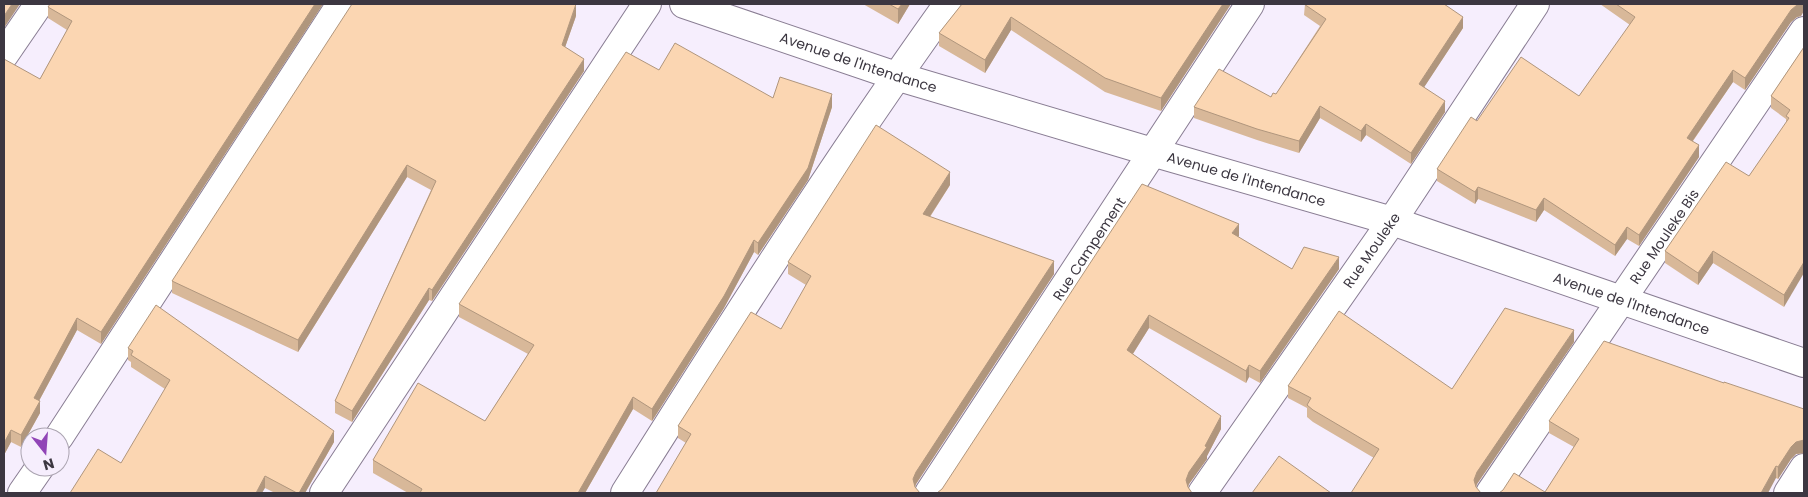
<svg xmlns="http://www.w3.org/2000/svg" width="1808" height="497" viewBox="0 0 1808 497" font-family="Poppins,sans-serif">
<rect width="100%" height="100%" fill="#f6eefd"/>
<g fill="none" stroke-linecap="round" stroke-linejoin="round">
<defs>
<g id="street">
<path d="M 4,55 L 39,4"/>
<path d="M 59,437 L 341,4"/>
<path d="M 22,493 L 40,467"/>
<path d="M 324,493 L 647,4"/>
<path d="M 625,493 C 729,328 834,163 948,4"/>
<path id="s1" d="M 929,493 L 1250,4"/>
<path id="s2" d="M 1202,493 L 1392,221 L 1535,4"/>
<path id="s3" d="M 1490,493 L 1804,31"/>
<path d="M 1788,493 L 1804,468"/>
</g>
<g id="secondary">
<path id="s4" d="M 684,4 L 896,76 L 1152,152 L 1392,221 L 1804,363"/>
</g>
</defs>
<!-- street casing -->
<use href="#street" stroke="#897d93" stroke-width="30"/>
<!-- secondary casing -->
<use href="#secondary" stroke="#897d93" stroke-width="30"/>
<!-- street -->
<use href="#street" stroke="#fff" stroke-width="28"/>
<!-- secondary -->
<use href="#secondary" stroke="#fff" stroke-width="28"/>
</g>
<!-- wall -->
<g fill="#d8b899">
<path d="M 50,4 L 323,4 L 101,344 L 77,330 L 39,401 L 40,413 L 21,447 L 11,442 L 4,455 L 40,79 L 67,30 L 48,18 L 48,7 Z"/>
<path d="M 863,4 L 910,4 L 898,24 Z"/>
<path d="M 962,4 L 1231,4 L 1161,111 L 1105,92 L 1011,30 L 985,73 L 939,46 L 939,33 Z"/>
<path d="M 1305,4 L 1446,5 L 1463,28 L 1424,87 L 1445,112 L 1411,164 L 1366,135 L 1361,142 L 1320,118 L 1299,153 L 1257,140 L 1194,118 L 1194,107 L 1271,97 L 1276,94 L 1320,26 L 1304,15 Z"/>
<path d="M 1600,4 L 1804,4 L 1801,16 L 1797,17 L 1791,22 L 1745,90 L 1733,82 L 1693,141 L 1699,157 L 1639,246 L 1627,239 L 1615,256 L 1544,210 L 1536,222 L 1478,199 L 1475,204 L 1437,181 L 1437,169 L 1477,121 L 1579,96 L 1630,25 Z"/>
<path d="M 576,16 L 565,47 L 584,71 L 432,301 L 429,300 L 352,422 L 335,413 L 335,401 L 431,190 L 407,177 L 298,352 L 172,293 L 172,281 Z"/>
<path d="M 1804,47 L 1784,307 L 1713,263 L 1698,285 L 1665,263 L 1665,251 L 1749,176 L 1786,123 L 1786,119 L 1771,108 L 1771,96 Z"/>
<path d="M 659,70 L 773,98 L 832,107 L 808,180 L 758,255 L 754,252 L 724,308 L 652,421 L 633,409 L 585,493 L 408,493 L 373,473 L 373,460 L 485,421 L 528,354 L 459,317 L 459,304 Z"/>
<path d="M 950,185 L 930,217 L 1054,274 L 916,484 L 915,487 L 686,443 L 678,438 L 678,426 L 781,329 L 806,285 L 788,274 L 788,262 Z"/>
<path d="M 1239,236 L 1238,237 L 1292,269 L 1339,269 L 1260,383 L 1249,377 L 1246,383 L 1149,328 L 1133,354 L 1221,429 L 1207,456 L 1207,459 L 1189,484 L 1188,487 L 937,493 Z"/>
<path d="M 1574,342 L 1477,484 L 1476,488 L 1374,458 L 1313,422 L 1307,417 L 1307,408 L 1288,398 L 1288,386 L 1452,389 Z"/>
<path d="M 128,348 L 334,442 L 305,493 L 275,493 L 265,488 L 165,389 L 131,367 L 131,362 L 128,360 Z"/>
<path d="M 1549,421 L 1804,453 L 1796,454 L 1791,459 L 1778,479 L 1776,478 L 1545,492 L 1574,447 L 1549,433 Z"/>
</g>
<!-- shaded-wall -->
<g fill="#b0967d">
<path d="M 12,4 L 20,4 L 4,28 L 4,16 Z"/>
<path d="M 315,4 L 323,4 L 101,344 L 101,332 Z"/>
<path d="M 576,4 L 576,16 L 562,56 L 562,45 Z"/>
<path d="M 902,4 L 910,4 L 898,24 L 898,9 Z"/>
<path d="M 1223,4 L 1231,4 L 1161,111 L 1161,98 Z"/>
<path d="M 1802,4 L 1804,4 L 1804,11 L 1801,16 L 1797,17 L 1791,22 L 1745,90 L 1745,78 L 1791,10 L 1797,5 Z"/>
<path d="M 1011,17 L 1011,30 L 985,73 L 985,60 Z"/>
<path d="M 1463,17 L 1463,28 L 1419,95 L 1419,84 Z"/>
<path d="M 584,59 L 584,71 L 432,301 L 432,290 Z"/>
<path d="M 1733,70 L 1733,82 L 1687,149 L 1687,138 Z"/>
<path d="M 832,94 L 832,107 L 808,180 L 758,255 L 758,243 Z"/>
<path d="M 1445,101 L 1445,112 L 1411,164 L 1411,153 Z"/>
<path d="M 1320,106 L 1320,118 L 1299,153 L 1299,141 Z"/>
<path d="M 1366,124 L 1366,135 L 1361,142 L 1361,131 Z"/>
<path d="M 1699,145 L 1699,157 L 1639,246 L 1639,235 Z"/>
<path d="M 407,165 L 407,177 L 298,352 L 298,340 Z"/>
<path d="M 950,172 L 950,185 L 923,227 L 923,214 Z"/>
<path d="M 1478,187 L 1478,199 L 1475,204 L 1475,192 Z"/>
<path d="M 1544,198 L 1544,210 L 1536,222 L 1536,210 Z"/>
<path d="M 1239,224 L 1239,236 L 1232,246 L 1232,233 Z"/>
<path d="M 1627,227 L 1627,239 L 1615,256 L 1615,245 Z"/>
<path d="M 754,240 L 754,252 L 724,308 L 652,421 L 652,409 Z"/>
<path d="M 1713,251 L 1713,263 L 1698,285 L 1698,273 Z"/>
<path d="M 1339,257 L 1339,269 L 1260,383 L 1260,371 Z"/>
<path d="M 1054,261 L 1054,274 L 916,484 L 913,492 L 913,479 L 916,472 Z"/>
<path d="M 1804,262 L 1804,273 L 1784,307 L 1784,295 Z"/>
<path d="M 429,288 L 429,300 L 352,422 L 352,411 Z"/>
<path d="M 1149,315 L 1149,328 L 1127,363 L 1127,350 Z"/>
<path d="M 77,318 L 77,330 L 34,410 L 34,398 Z"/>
<path d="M 1574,330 L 1574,342 L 1477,484 L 1474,492 L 1474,480 L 1477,472 Z"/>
<path d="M 1249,365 L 1249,377 L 1246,383 L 1246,371 Z"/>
<path d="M 633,397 L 633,409 L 585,493 L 578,493 Z"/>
<path d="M 40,401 L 40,413 L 21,447 L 21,435 Z"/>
<path d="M 1221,416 L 1221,429 L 1207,456 L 1207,459 L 1189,484 L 1186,492 L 1186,480 L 1189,472 L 1205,446 Z"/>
<path d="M 11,430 L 11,442 L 4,455 L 4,443 Z"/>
<path d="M 334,431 L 334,442 L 305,493 L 299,493 Z"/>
<path d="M 1804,439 L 1804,453 L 1796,454 L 1791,459 L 1778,479 L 1778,467 L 1791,447 L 1796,442 Z"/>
<path d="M 1776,466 L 1776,478 L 1768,493 L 1761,493 Z"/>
<path d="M 265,476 L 265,488 L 262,493 L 256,493 Z"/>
</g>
<!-- building -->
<g fill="#fbd6b2" stroke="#b0967d">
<path d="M 4,4 L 12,4 L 4,16 Z"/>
<path d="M 50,4 L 315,4 L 101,332 L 77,318 L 34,398 L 40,401 L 21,435 L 11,430 L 4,443 L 4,59 L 40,79 L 72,21 L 48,7 Z"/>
<path d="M 352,4 L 576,4 L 562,45 L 584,59 L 432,290 L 429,288 L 352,411 L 335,401 L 436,181 L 407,165 L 298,340 L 172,281 Z"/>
<path d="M 889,4 L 902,4 L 898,9 Z"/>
<path d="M 962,4 L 1223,4 L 1161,98 L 1105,78 L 1011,17 L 985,60 L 939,33 Z"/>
<path d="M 1304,4 L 1444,4 L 1463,17 L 1419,84 L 1445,101 L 1411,153 L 1366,124 L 1361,131 L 1320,106 L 1299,141 L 1257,129 L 1194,107 L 1219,69 L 1271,97 L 1273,93 L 1276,94 L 1326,19 Z"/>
<path d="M 1616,4 L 1802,4 L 1797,5 L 1791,10 L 1745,78 L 1733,70 L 1687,138 L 1699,145 L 1639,235 L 1627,227 L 1615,245 L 1544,198 L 1536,210 L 1478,187 L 1475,192 L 1437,169 L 1471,117 L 1477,121 L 1521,57 L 1579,96 L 1635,17 Z"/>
<path d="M 675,43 L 773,98 L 780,77 L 832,94 L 808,168 L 758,243 L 754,240 L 724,296 L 652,409 L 633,397 L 578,493 L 420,493 L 422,489 L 373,460 L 418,383 L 485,421 L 534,345 L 459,304 L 626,52 L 659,70 Z"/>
<path d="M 1804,47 L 1804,262 L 1784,295 L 1713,251 L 1698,273 L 1665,251 L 1726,162 L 1749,176 L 1789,118 L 1786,116 L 1790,110 L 1771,96 Z"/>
<path d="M 876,125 L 950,172 L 923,214 L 1054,261 L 916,472 L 913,479 L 915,487 L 920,493 L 656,493 L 691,434 L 678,426 L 751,312 L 781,329 L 811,276 L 788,262 Z"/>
<path d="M 1142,184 L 1239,224 L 1232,233 L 1292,269 L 1304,247 L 1339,257 L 1260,371 L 1249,365 L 1246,371 L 1149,315 L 1127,350 L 1221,416 L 1205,446 L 1207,447 L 1189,472 L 1186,480 L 1188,487 L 1192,493 L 937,493 L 942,489 Z"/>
<path d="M 156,305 L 334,431 L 299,493 L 297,493 L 265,476 L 256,493 L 70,493 L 98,449 L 121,463 L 170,380 L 131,355 L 133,351 L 128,348 Z"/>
<path d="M 1505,308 L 1574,330 L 1477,472 L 1474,480 L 1476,487 L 1481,493 L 1351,493 L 1379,449 L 1313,410 L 1307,405 L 1311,398 L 1288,386 L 1339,311 L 1452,389 Z"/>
<path d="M 1604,341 L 1724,383 L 1724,382 L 1804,409 L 1804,440 L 1796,442 L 1791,447 L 1778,467 L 1776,466 L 1761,493 L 1499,493 L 1503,490 L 1514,473 L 1545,492 L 1579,439 L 1549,421 Z"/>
<path d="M 1279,456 L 1331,493 L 1252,493 Z"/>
</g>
<g text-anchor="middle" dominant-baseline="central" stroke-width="4" stroke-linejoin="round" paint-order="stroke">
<!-- street labels -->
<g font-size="14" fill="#3c3741" stroke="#f6eefd">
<text stroke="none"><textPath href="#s4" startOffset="184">Avenue de l'Intendance</textPath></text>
<text stroke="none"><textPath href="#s4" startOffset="589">Avenue de l'Intendance</textPath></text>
<text stroke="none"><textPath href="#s3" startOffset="310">Rue Mouleke Bis</textPath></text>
<text stroke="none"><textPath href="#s1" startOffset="292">Rue Campement</textPath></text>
<text stroke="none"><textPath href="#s2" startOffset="296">Rue Mouleke</textPath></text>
<text stroke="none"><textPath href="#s4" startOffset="994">Avenue de l'Intendance</textPath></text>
</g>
</g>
<!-- border -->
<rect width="1808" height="497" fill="none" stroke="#3c3741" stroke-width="10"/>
<!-- north arrow -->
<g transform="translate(45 452) rotate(163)"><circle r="24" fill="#f6eefd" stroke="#aca5b2"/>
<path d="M0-4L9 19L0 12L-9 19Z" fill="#9145b7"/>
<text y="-8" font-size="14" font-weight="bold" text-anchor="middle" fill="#3c3741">N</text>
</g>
</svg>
